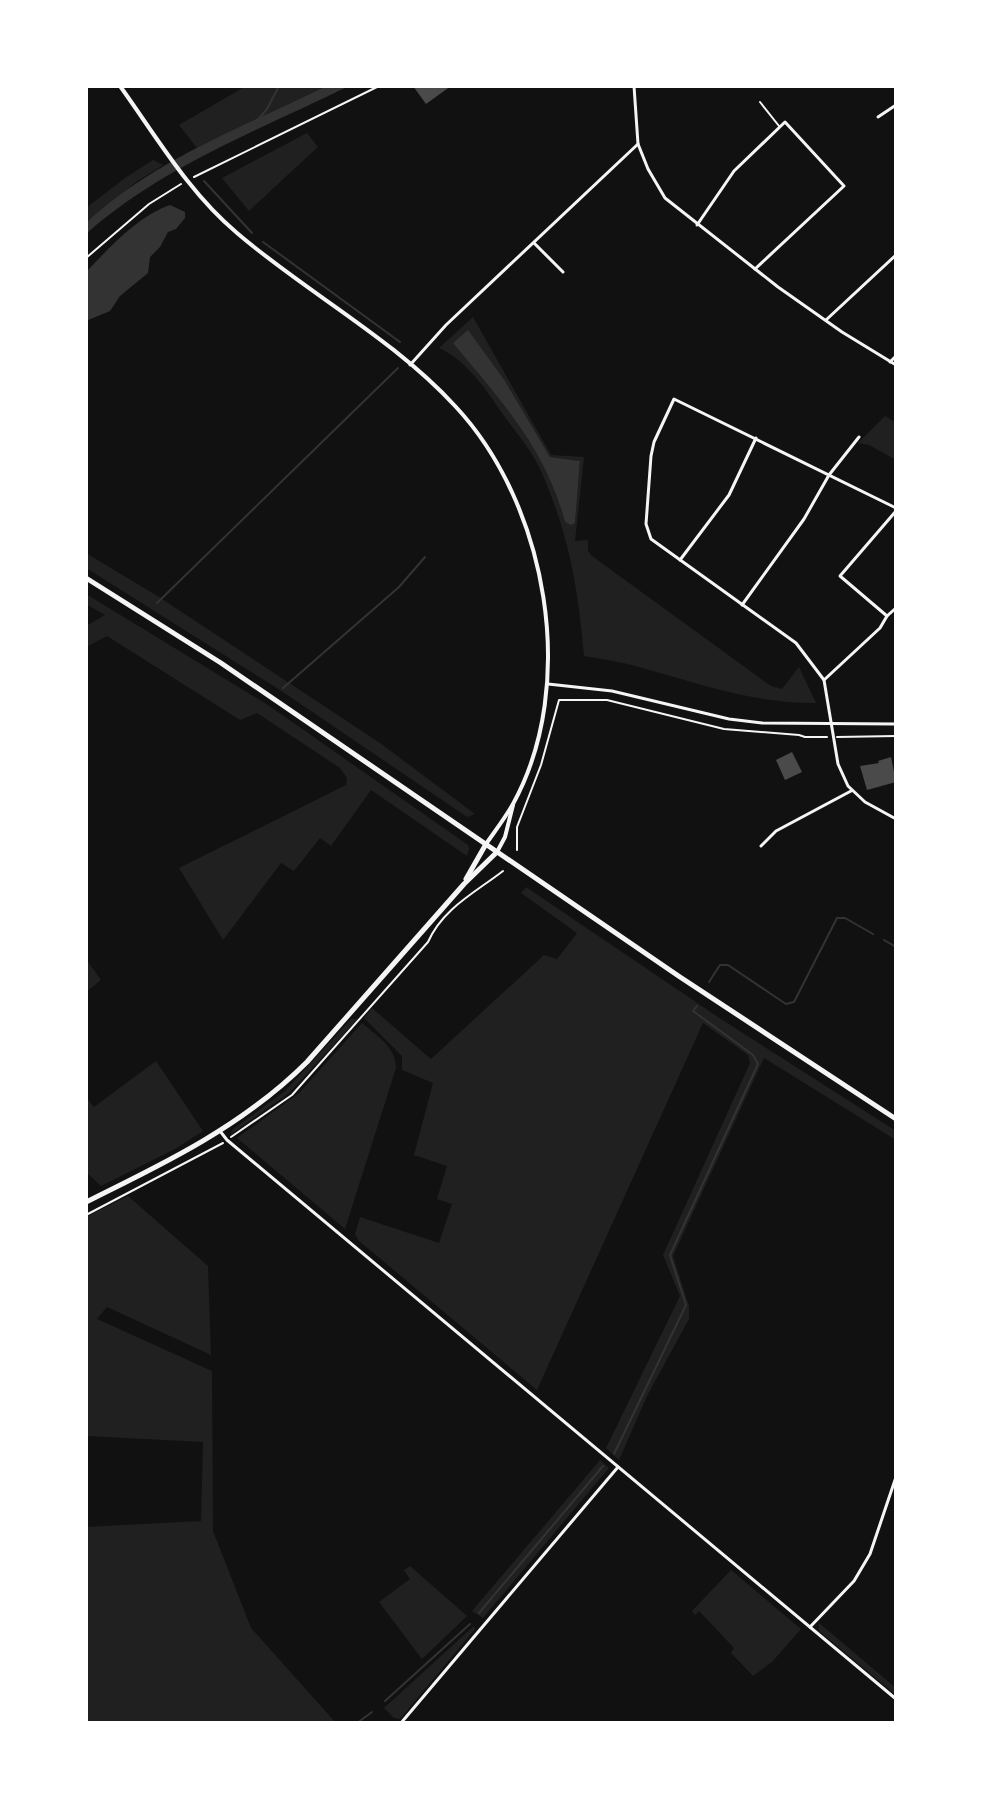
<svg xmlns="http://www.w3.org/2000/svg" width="982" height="1809" viewBox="0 0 982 1809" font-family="Roboto,sans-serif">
<rect width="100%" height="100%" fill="#111"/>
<!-- green -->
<g fill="#202020" fill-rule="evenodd">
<path d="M 246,86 L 318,86 L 320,89 L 197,148 L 179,125 Z"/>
<path d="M 307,133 L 318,147 L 249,211 L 222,178 Z"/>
<path d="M 153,160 L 163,165 L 136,182 L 86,223 L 86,208 L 125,178 Z"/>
<path d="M 473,317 L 551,455 L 584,457 L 575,541 L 588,540 L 588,551 L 592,556 L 771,686 L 782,689 L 799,667 L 816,703 C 750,703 701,684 639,667 C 621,662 602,659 584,656 C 578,587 569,535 541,471 C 531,449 513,429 499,409 C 485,387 464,359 439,348 ZM 477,372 L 505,381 L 550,457 L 580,461 L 575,523 L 565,522 C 549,464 517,416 477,372 Z"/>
<path d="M 885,416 L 896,423 L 896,460 L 869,445 L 858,443 Z"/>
<path d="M 86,553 L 159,597 L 380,743 L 475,814 L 467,817 L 280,690 L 86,568 Z"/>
<path d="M 86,594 L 268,705 L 468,845 L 469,849 L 467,856 L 371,790 L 331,846 L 320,838 L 294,871 L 281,863 L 223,940 L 179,868 L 346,785 L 347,778 L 340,768 L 257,713 L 240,720 L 107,636 L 86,647 L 86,626 L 105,615 L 86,604 Z"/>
<path d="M 526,887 L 721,1019 L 896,1131 L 896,1140 L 764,1058 L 673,1256 L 689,1306 L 689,1319 L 647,1396 L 619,1460 L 606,1448 L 680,1296 L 663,1255 L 750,1063 L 748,1055 L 703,1023 L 537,1390 L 358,1240 L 355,1234 L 360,1217 L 439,1243 L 452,1204 L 437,1199 L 447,1166 L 414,1155 L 433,1083 L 402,1070 L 402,1056 L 364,1018 L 372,1008 L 431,1059 L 544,955 L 557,959 L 577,933 L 521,893 Z"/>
<path d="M 86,959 L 101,980 L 86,992 Z"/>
<path d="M 351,1019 L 358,1019 L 289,1093 L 230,1135 L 232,1130 L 285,1091 Z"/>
<path d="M 362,1023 C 377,1036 396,1047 396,1068 L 345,1229 L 237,1138 L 299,1093 Z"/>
<path d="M 156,1061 L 203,1131 L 177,1148 L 101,1186 L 86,1172 L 86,1097 L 94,1107 Z"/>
<path d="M 128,1196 L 208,1266 L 211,1355 L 107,1307 L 97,1319 L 212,1371 L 213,1531 L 251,1628 L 336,1723 L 89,1723 L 86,1718 L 86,1527 L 201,1521 L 203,1442 L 86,1436 L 86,1217 Z"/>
<path d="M 600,1460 L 609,1468 L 483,1618 L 472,1611 Z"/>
<path d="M 410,1566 L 467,1616 L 422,1659 L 379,1602 L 410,1579 L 404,1570 Z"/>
<path d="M 731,1570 L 801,1629 L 772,1662 L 753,1676 L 731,1653 L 734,1648 L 699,1611 L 695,1615 L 692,1611 Z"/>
<path d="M 819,1623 L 896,1688 L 896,1695 L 819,1631 Z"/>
<path d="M 474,1626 L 475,1629 L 400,1719 L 394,1718 L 384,1708 Z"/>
</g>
<!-- water -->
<g fill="#333">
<path d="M 326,86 L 349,86 C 259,130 161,167 86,234 L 86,223 C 154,159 244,127 326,86 Z"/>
<path d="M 170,205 L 185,212 L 185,218 L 176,229 L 168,232 L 160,247 L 150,257 L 148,273 L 120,296 L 110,311 L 86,321 L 86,272 C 109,248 138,216 170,205 Z"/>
<path d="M 468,330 L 505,381 L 550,457 L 580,461 L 575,523 L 571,525 L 565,522 C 544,446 501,401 453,343 Z"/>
</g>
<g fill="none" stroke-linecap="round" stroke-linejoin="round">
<!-- stream -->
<g stroke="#333" stroke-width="2">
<path d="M 256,122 L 267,109 L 279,86"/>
<path d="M 204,181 L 252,233"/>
<path d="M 263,242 L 400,342"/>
<path d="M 157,603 L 398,368"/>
<path d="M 283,688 L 399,587 L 425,557"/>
<path d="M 884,940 L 896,947"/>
<path d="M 709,982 L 720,965 L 728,965 L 786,1004 L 794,1002 L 837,918 L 845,918 L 873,934"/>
<path d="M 614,1454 L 686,1305 L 670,1255 L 758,1064 L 753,1055 L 693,1011 L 697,1006"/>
<path d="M 479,1613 L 603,1466"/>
<path d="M 385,1701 L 470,1624"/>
<path d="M 357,1723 L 372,1712"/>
</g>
</g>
<!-- building -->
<g fill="#4a4a4a">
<path d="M 413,86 L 451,86 L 426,104 Z"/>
<path d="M 792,752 L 802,772 L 785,780 L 776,760 Z"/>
<path d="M 891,757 L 896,782 L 867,790 L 860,766 L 879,763 L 878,761 Z"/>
</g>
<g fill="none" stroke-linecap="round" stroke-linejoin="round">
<!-- path -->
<g stroke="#f5f5f5" stroke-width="2">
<path d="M 194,177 L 379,86"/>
<path d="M 86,258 L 149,204 L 181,184"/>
<path d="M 837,737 L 896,736"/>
<path d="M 517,850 L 517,827 L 541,765 L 559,700 L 607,700 L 724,729 L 799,735 L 805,737 L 827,737"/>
<path d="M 231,1137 L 292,1095 L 428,942 C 443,908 476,892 503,871"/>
<path d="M 86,1215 L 223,1143"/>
</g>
<!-- service -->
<path stroke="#f5f5f5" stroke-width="2" d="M 760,102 L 779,126"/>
<!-- minor -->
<g stroke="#f5f5f5" stroke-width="3">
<path d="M 634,86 L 638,144 L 648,169 L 665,198 L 778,287 L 842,332 L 896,365"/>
<path d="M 878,117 L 896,105"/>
<path d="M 697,225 L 734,171 L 785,122 L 844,186 L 755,269"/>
<path d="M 534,243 L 563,272"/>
<path d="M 826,320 L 896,255"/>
<path d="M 890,362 L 896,356"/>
<path d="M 410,365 L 446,325 L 638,144"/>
<path d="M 896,508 L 674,399 L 654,442 L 651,456 L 646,524 L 651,539 L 796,643 L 824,680 L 838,764 L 848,786 L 865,802 L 896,819"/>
<path d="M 680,560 L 729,495 L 756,438"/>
<path d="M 742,605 L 804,519 L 829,475 L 859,437"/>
<path d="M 887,616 L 840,576 L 896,511"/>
<path d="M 824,680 L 880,628 L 887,616 L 896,608"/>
<path d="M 548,684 L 612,691 L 729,719 L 762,723 L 896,724"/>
<path d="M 761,846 L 776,831 L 851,791"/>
<path d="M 220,1131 L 227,1140 L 896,1699"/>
<path d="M 810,1627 L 854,1581 L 870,1554 L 896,1477"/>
<path d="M 401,1723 L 618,1467"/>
</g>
<!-- tertiary -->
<g stroke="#f5f5f5" stroke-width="4">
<path d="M 120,86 C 156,136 189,193 237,233 C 307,293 393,338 456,407 C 547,505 579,684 513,804 C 505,818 495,831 486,844"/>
<path d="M 497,852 L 505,837 L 513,805"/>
</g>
<!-- secondary -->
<g stroke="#f5f5f5" stroke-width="5">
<path d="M 466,879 L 486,844"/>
<path d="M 86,1202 C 166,1163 244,1125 307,1062 L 464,884 L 497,852"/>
</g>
<!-- primary -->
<path stroke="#f5f5f5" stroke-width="5" d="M 86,578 L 221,663 L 680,977 L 896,1119"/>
</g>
<!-- border -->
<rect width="982" height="1809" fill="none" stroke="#ffffff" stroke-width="176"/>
</svg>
